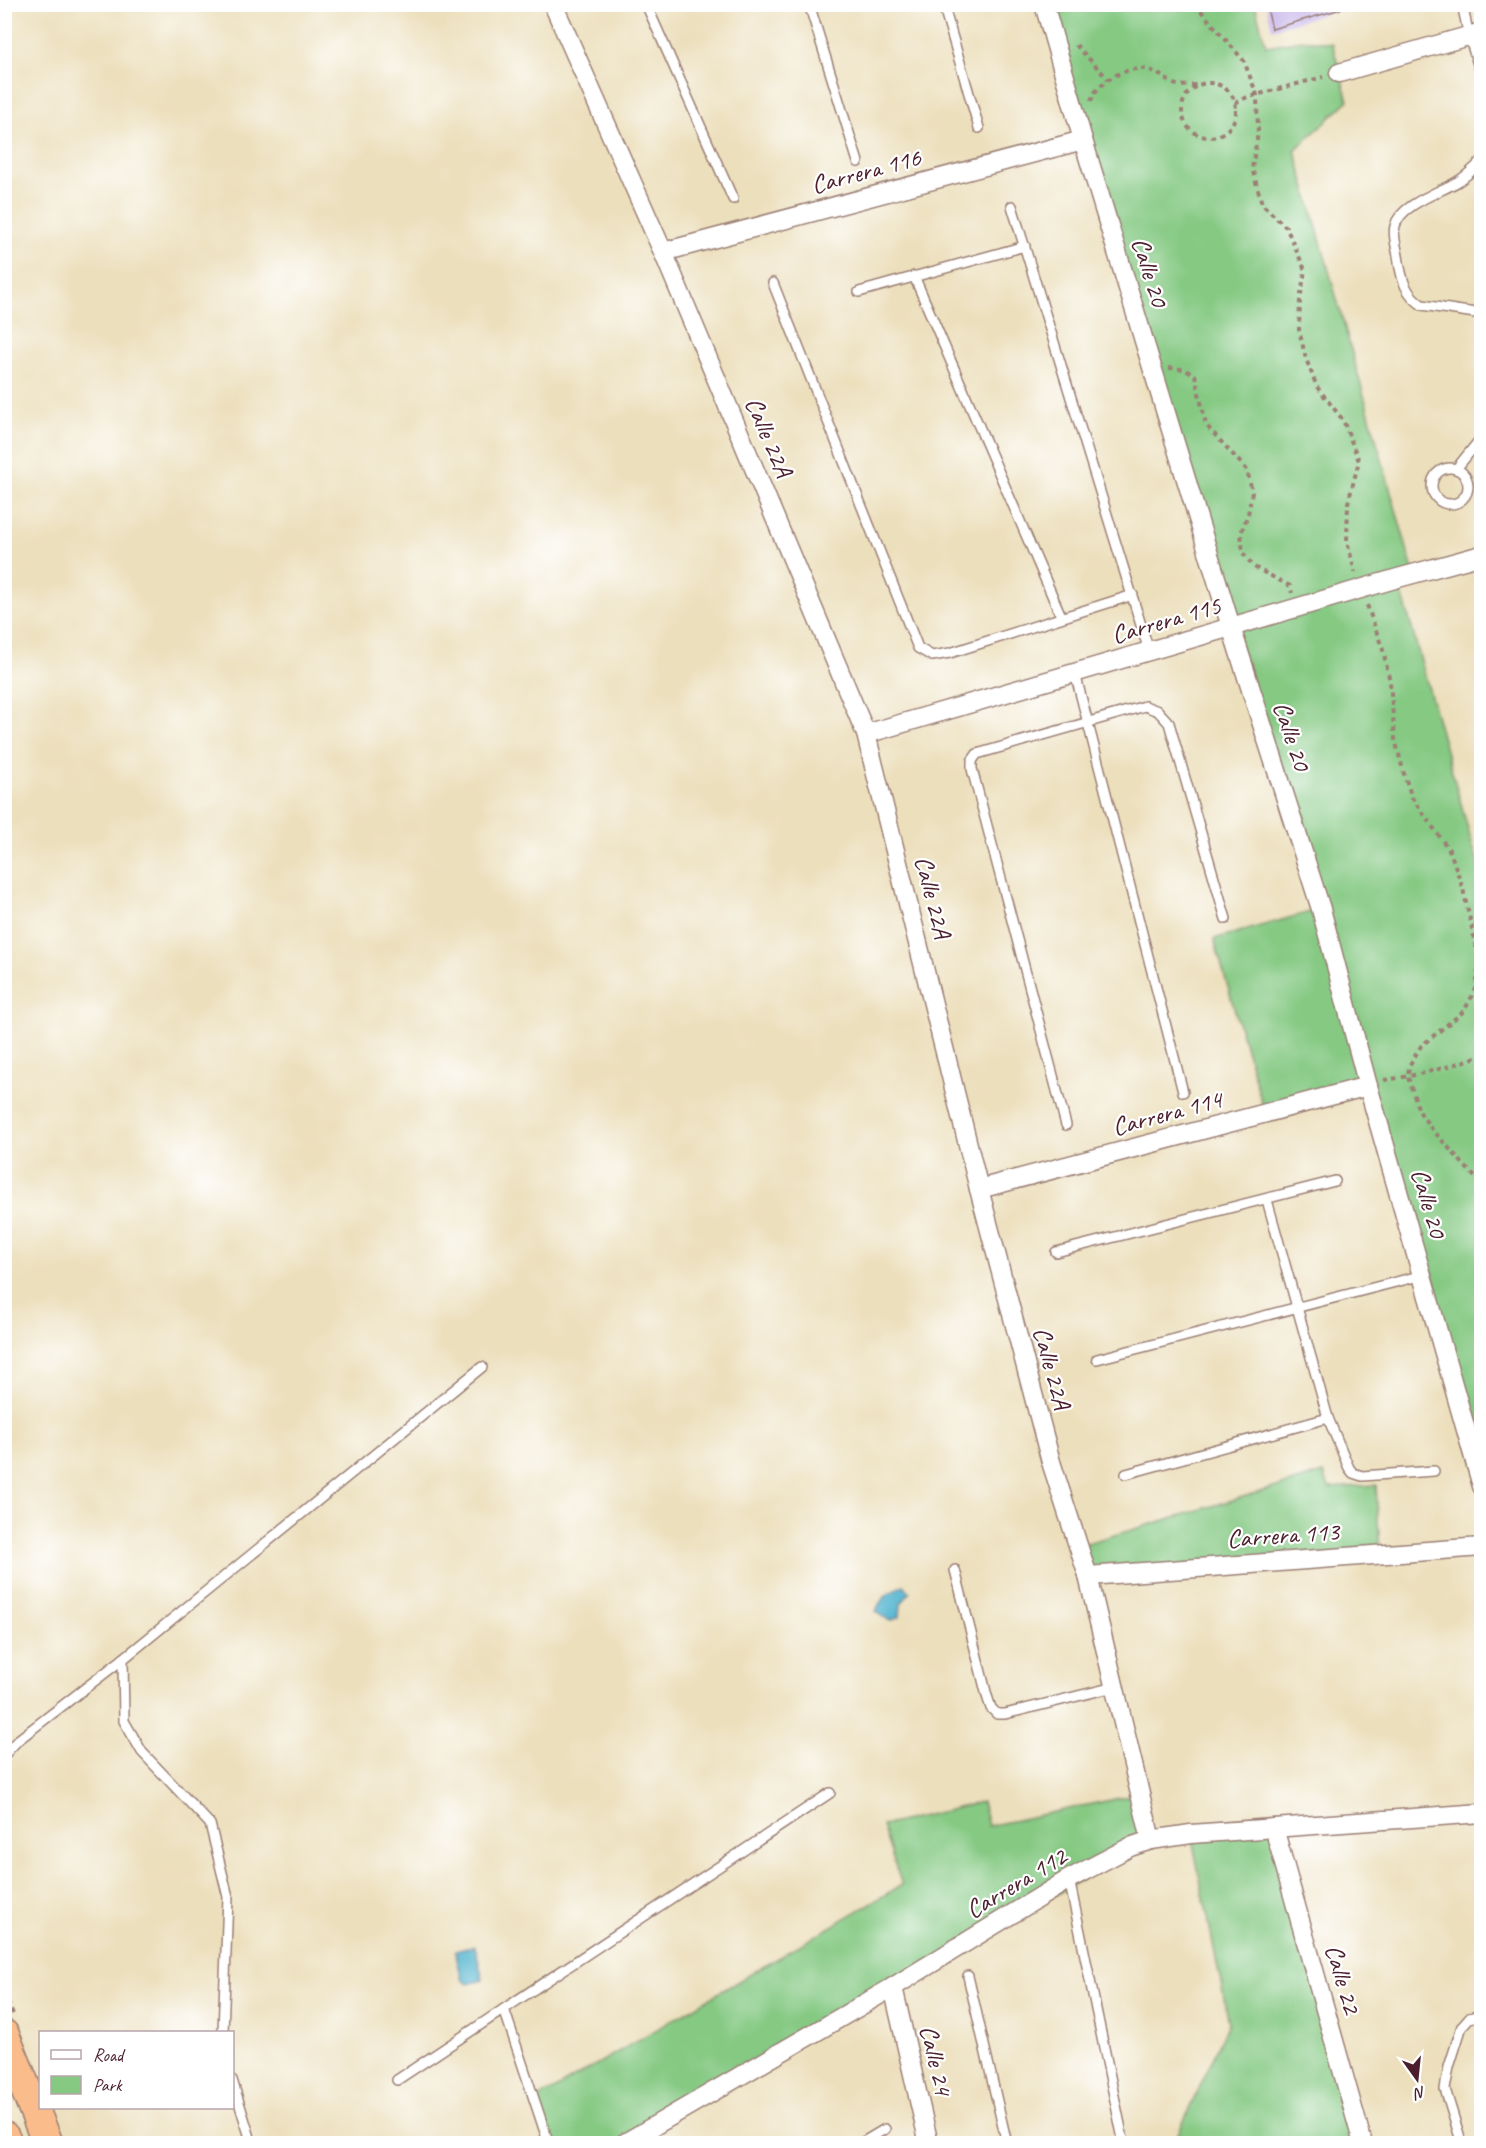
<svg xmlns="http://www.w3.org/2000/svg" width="1486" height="2148" viewBox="0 0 1486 2148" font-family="Caveat,sans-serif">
<rect width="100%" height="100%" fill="#fff"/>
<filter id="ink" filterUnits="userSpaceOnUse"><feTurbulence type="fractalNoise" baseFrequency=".0167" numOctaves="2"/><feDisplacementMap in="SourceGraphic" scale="12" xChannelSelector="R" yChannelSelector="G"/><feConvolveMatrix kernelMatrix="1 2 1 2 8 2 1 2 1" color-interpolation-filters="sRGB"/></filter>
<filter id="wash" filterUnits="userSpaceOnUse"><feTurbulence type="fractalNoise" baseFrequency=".008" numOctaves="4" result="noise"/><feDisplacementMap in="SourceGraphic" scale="24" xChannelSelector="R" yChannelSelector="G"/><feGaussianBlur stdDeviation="1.35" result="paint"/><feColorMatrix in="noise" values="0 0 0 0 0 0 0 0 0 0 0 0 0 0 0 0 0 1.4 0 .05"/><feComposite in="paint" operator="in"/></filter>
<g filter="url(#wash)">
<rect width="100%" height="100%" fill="#ecdfbc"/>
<!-- green -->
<g fill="#85c983" stroke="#687457" stroke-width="1.5">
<path d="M 1044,5 L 1255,5 L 1266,46 L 1303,40 L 1332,43 L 1348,101 L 1295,150 L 1414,574 L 1398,579 L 1481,875 L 1481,1486 L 1368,1086 L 1265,1114 L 1214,939 L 1321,909 Z"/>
<path d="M 1324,1473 L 1329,1488 L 1376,1485 L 1380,1553 L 1088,1576 L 1077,1546 Z"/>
<path d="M 1139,1794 L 1151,1840 L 623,2143 L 549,2143 L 536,2100 L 902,1885 L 882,1826 L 982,1802 L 988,1826 Z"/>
<path d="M 1274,1828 L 1363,2143 L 1177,2144 L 1176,2138 L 1229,2023 L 1191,1834 Z"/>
</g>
<!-- water -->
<g fill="#4eb2cd" stroke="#4c687c" stroke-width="1.5">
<path d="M 904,1585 L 910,1592 L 901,1604 L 900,1617 L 890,1621 L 876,1612 C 880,1597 891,1592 904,1585 Z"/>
<path d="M 475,1946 L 483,1980 L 468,1984 L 462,1979 L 455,1951 Z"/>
</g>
<g id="blocks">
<!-- building -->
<path fill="#bba5e6" d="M 1266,4 L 1340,4 L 1341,9 L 1272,29 Z"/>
</g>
</g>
<g filter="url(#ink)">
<use href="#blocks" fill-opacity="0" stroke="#9b7f74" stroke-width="1.5"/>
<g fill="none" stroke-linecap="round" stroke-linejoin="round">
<defs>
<g id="service">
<path d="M 646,4 L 733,199"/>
<path d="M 809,4 L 858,162"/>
<path d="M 943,4 L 979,128"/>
<path d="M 1462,4 L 1469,36 L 1482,77"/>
<path d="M 1482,161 C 1474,169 1467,176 1457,182 C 1440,192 1400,205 1395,226 C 1392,236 1398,251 1399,262 C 1402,281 1406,294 1422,305 L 1482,314"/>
<path d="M 1012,206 L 1149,651"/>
<path d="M 914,276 L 1061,616"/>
<path d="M 773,283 L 918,648 L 932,656 L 950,653 L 1133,595"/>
<path d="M 859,292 L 1025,246"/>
<circle cx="1450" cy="486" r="18"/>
<path d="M 1456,469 L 1482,437"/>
<path d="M 1075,673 L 1183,1092"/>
<path d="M 1066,1125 L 972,769 L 972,761 L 977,754 L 1145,706 L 1158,711 L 1169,723 L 1226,919"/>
<path d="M 1267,1200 L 1328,1418 L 1349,1468 L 1353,1473 L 1362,1476 L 1434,1471"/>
<path d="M 1056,1252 L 1335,1181"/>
<path d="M 1097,1359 L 1423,1275"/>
<path d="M 1126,1474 L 1328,1418"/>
<path d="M 955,1570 L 987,1696 L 991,1708 L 997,1714 L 1005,1714 L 1114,1687"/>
<path d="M 123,1659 L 124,1721 L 142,1752 L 210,1824 L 228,1897 L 223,2032"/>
<path d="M 4,1755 L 18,1740 L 123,1659 L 482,1367"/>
<path d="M 1069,1879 L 1124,2144"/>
<path d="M 968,1976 L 1007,2144"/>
<path d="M 504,2009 L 549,2144"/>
<path d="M 232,2080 L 252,2144"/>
<path d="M 397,2080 L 830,1793"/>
<path d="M 860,2144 L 885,2129"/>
<path d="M 1462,2144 L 1445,2089 L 1449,2067 L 1462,2026 L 1469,2018 L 1482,2015"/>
</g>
<g id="minor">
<path d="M 553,4 L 663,252 L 866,734 L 979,1189 L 1051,1462 L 1088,1576 L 1151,1840"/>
<path d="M 1044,4 L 1083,140 L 1231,627 L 1321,909 L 1368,1086 L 1482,1486"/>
<path d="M 1339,73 L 1482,32"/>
<path d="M 663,252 L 1083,140"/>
<path d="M 866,734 L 1398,578 L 1482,555"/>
<path d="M 979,1189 L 1368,1086"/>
<path d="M 1088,1576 L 1482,1547"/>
<path d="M 1274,1828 L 1363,2144"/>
<path d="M 893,1987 L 929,2144"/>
<path d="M 623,2144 L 893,1987 L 1069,1879 L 1130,1847 L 1151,1840 L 1191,1834 L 1482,1813"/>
</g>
<g id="trunk">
<path d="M 4,2035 L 48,2144"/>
<path d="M 4,2137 L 7,2144"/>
</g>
</defs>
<!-- service casing -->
<use href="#service" stroke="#9b7f74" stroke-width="12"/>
<!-- minor casing -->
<use href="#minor" stroke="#9b7f74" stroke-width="21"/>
<!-- trunk casing -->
<use href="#trunk" stroke="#9b7f74" stroke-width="33"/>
<!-- path -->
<g stroke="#9b7f74" stroke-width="4" stroke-dasharray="4.5 4.5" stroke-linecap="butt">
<path d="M 1195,4 L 1244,61 L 1257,95 L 1258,133 L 1252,168 L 1262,204 L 1286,227 L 1305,270 L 1300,300 L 1299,330 L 1306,359 L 1317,387 L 1343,420 L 1359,461 L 1348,503 L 1347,541 L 1355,572"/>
<path d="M 1076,45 L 1108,79"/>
<circle cx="1209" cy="110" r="27"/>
<path d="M 1091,101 C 1096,82 1125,67 1144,69 C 1156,70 1164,79 1174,84 C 1181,87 1190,85 1198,85"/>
<path d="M 1235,103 L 1245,98 L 1323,77"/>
<path d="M 1169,368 L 1183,369 L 1195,375 L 1206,425 L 1247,470 L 1252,492 L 1248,514 L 1241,533 L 1243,553 L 1254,567 L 1290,586 L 1292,593"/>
<path d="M 1367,605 L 1383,650 L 1390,682 L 1395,739 L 1404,774 L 1412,798 L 1450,851 L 1463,889 L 1479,959 L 1476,989 L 1464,1011 L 1421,1046 L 1409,1066 L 1408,1077 L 1419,1111 L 1430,1127 L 1482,1185"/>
<path d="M 1384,1080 C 1417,1076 1450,1067 1482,1055"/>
<path d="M 4,1994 L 13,2014"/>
</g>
<!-- service -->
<use href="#service" stroke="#fff" stroke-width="9"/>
<!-- minor -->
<use href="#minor" stroke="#fff" stroke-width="18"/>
<!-- trunk -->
<use href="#trunk" stroke="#f9bc8a" stroke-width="30"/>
</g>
</g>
<g text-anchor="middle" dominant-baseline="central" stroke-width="4.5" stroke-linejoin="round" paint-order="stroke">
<!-- street labels -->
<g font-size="26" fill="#4a1f2b" stroke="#fff">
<text transform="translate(866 171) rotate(-15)">Carrera 116</text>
<text transform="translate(1150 272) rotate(73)">Calle 20</text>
<text transform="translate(769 437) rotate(67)">Calle 22A</text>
<text transform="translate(1166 620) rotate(-16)">Carrera 115</text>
<text transform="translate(1292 736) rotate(72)">Calle 20</text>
<text transform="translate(933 897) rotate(76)">Calle 22A</text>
<text transform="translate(1167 1113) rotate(-15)">Carrera 114</text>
<text transform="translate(1429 1203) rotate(74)">Calle 20</text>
<text transform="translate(1052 1368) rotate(75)">Calle 22A</text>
<text transform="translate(1283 1535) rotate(-4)">Carrera 113</text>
<text transform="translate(1016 1883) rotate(-31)">Carrera 112</text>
<text transform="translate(1343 1979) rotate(74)">Calle 22</text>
<text transform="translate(936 2060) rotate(77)">Calle 24</text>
</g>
</g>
<!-- margin -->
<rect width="1486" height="2148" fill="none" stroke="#fff" stroke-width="24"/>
<!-- legend -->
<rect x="39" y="2031" width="195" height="78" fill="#ffffff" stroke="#b7a5aa" stroke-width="1.5"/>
<rect x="51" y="2050" width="30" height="9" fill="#ffffff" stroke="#b7a5aa" stroke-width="1.5"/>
<text x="93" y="2061" font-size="18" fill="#4a1f2b">Road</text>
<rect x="51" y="2076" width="30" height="18" fill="#85c983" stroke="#b7a5aa" stroke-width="1.5"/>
<text x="93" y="2091" font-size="18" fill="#4a1f2b">Park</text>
<!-- north arrow -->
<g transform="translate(1417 2079) rotate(165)" stroke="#ffffff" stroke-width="4.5" paint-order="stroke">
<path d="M0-4.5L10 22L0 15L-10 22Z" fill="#4a1f2b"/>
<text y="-9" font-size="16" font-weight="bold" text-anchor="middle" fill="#4a1f2b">N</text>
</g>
</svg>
